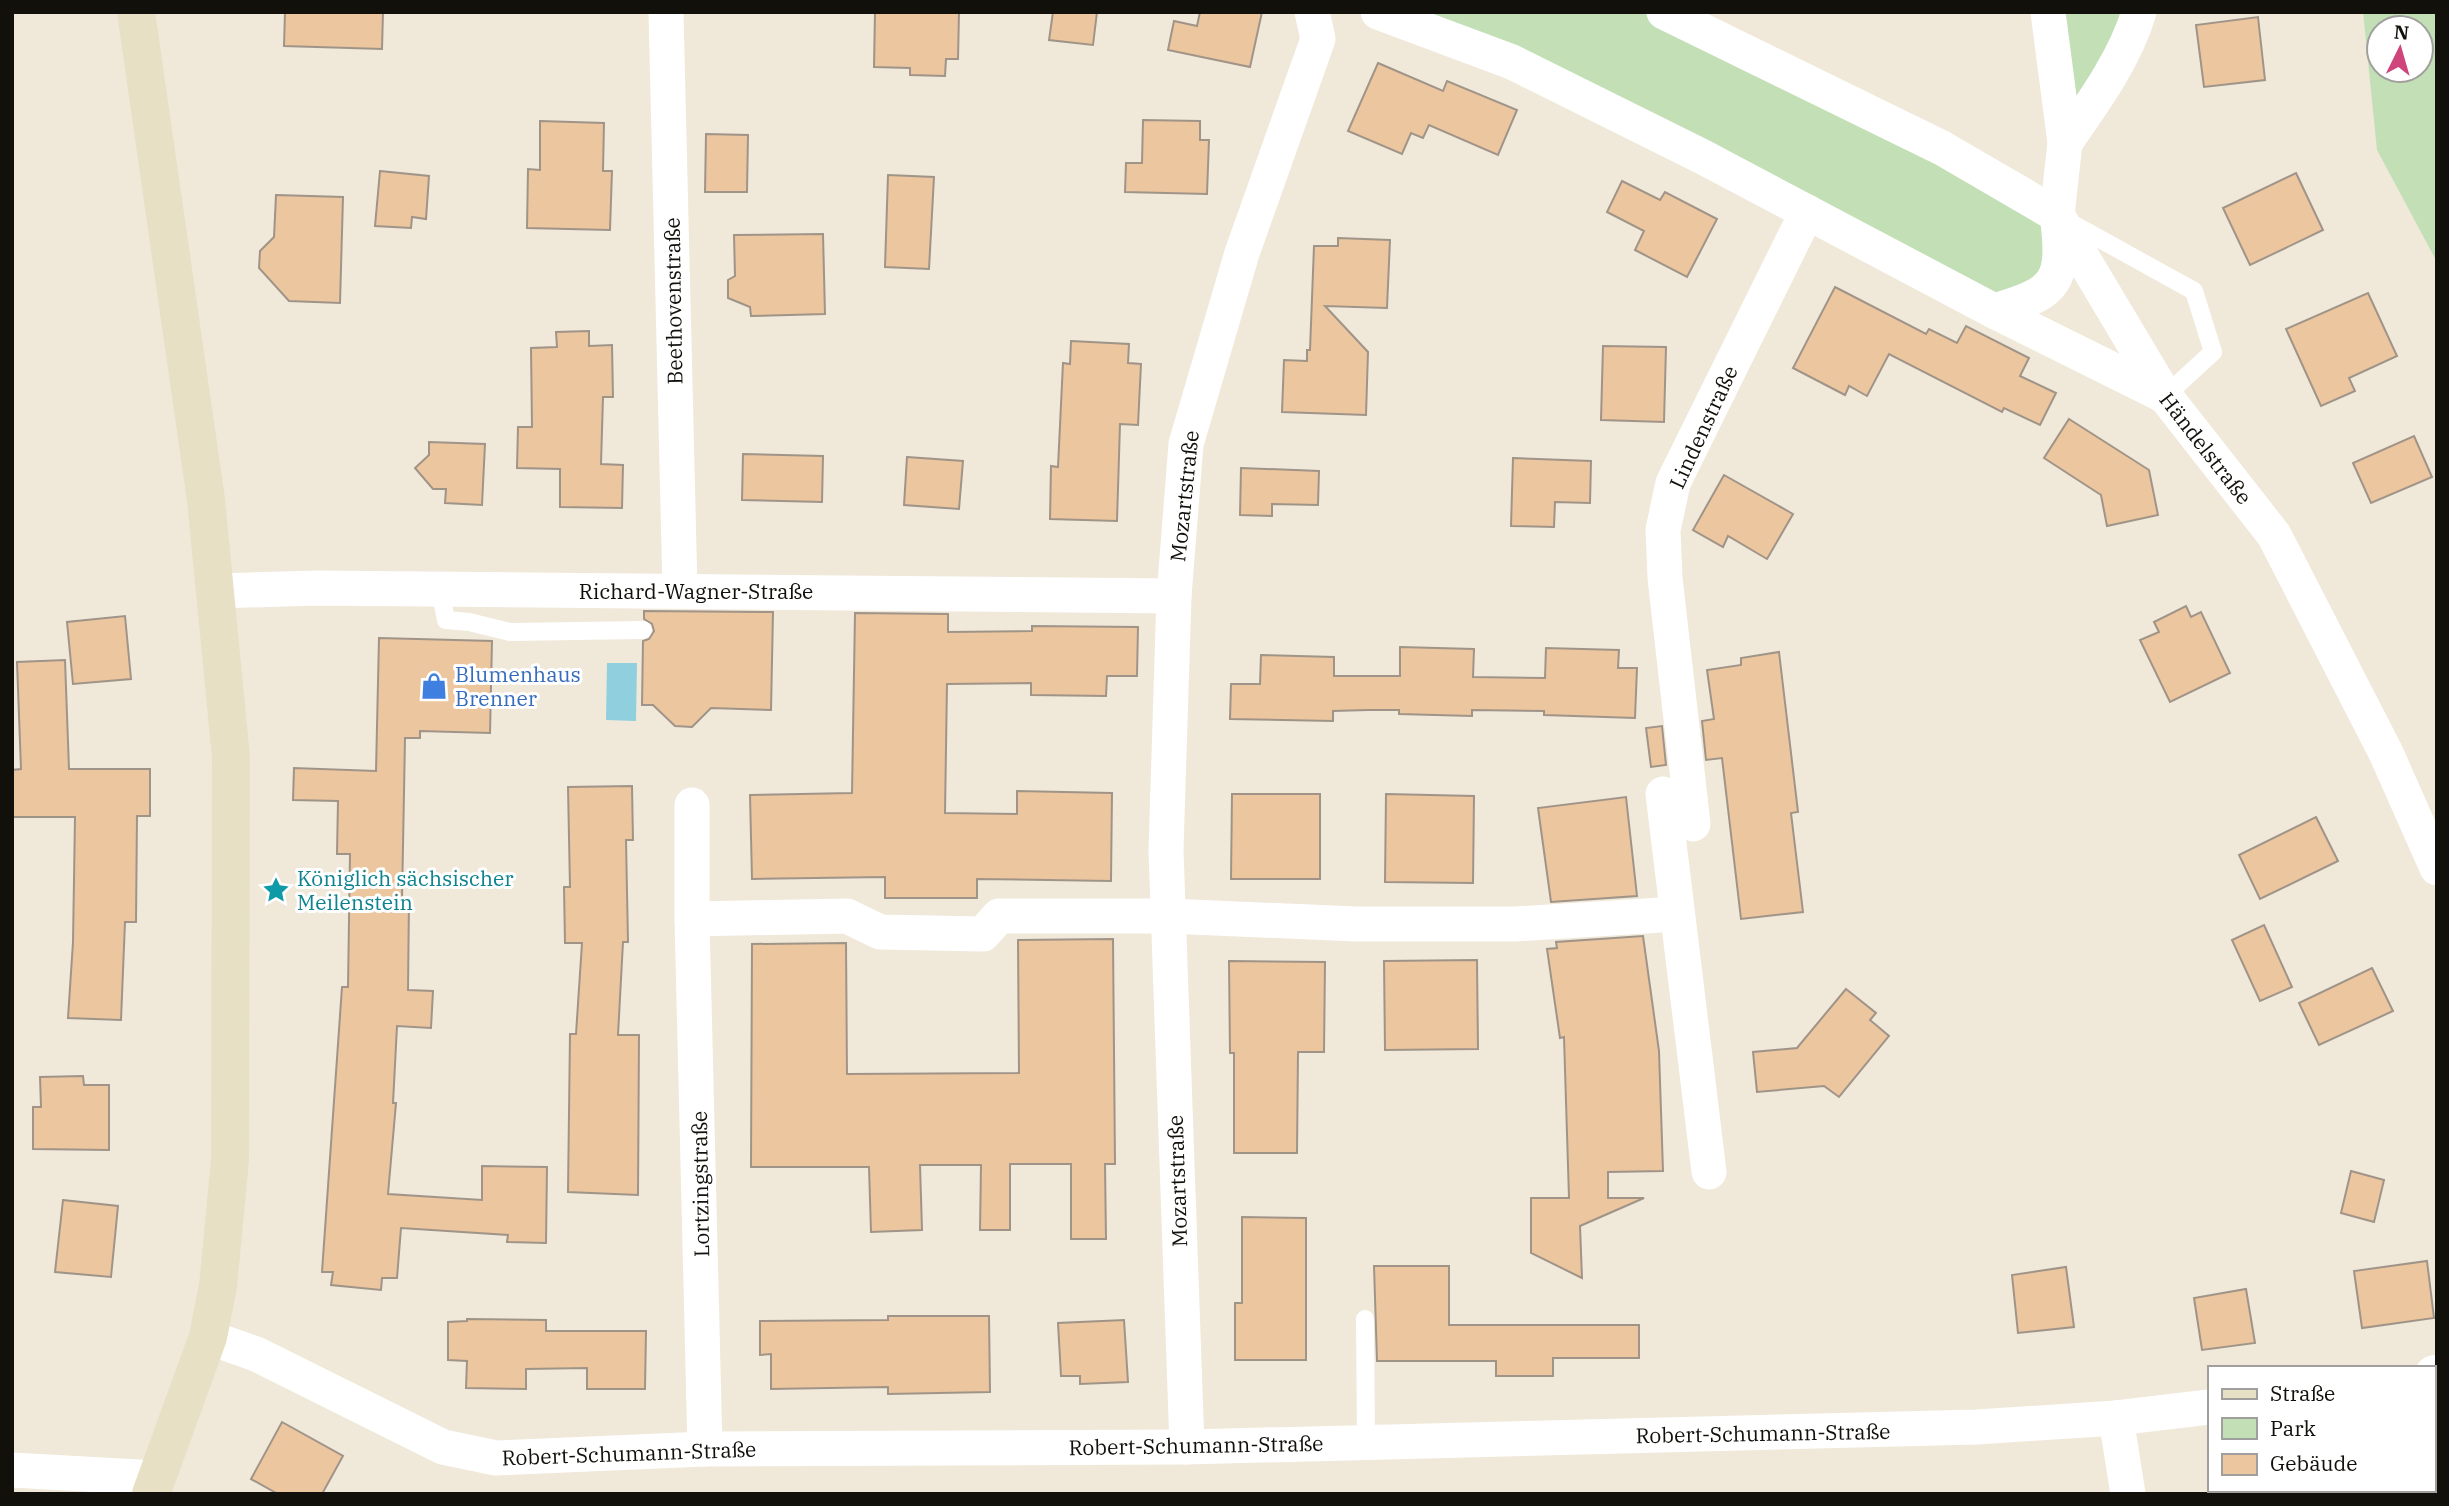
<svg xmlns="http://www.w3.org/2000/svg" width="2449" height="1506" viewBox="0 0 2449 1506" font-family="'IBM Plex Serif',serif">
<rect width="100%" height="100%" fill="#f0e8d9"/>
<!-- green -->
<g fill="#c3dfb6" fill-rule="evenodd">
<path d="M 1378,12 L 1664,12 L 2057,215 L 2055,280 L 1994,311 Z"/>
<path d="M 2048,12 L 2139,12 L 2065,143 Z"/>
<path d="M 2363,12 L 2437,12 L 2437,262 L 2377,150 ZM 2379,28 L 2421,28 L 2421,70 L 2379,70 Z"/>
</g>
<!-- water -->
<path fill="#8fcfde" d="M 607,663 L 637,663 L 636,721 L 606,720 Z"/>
<!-- building -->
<g fill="#ecc69e" stroke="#a09489" stroke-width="2">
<path d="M 285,12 L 383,12 L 382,49 L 284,46 Z"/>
<path d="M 875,12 L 959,12 L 958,59 L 946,59 L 945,76 L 910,75 L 910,68 L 874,67 Z"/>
<path d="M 1053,12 L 1097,12 L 1093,45 L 1049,40 Z"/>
<path d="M 1200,12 L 1262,12 L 1250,67 L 1168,50 L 1174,21 L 1197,26 Z"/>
<path d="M 2258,17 L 2265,80 L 2204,87 L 2196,25 Z"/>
<path d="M 1378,63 L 1443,91 L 1447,81 L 1517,110 L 1498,155 L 1429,125 L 1423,138 L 1411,133 L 1402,154 L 1348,131 Z"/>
<path d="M 1143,120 L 1200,121 L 1200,140 L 1209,140 L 1207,194 L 1125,192 L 1126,163 L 1142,163 Z"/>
<path d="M 540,121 L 604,123 L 603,171 L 612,171 L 610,230 L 527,228 L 528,169 L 540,170 Z"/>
<path d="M 706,134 L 748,135 L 747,192 L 705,192 Z"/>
<path d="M 380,171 L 429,176 L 426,219 L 412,217 L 411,228 L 375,226 Z"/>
<path d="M 2296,173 L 2323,230 L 2250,265 L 2223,208 Z"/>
<path d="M 888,175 L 934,177 L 929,269 L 885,267 Z"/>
<path d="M 1622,181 L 1660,200 L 1665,192 L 1717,219 L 1687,277 L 1635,250 L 1644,231 L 1607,212 Z"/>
<path d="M 276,195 L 343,197 L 340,303 L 289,301 L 259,268 L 260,251 L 274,237 Z"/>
<path d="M 823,234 L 825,314 L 751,316 L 750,307 L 728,298 L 728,280 L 735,276 L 734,235 Z"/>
<path d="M 1338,238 L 1390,240 L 1387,308 L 1325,306 L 1368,352 L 1366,415 L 1282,412 L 1284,360 L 1307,361 L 1307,350 L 1310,350 L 1314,246 L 1338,246 Z"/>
<path d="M 1835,287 L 1926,334 L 1929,329 L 1957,343 L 1966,326 L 2029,358 L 2020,376 L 2056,393 L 2040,425 L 2004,408 L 2002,412 L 1889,354 L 1867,396 L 1849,386 L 1845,395 L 1793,368 Z"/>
<path d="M 2368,293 L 2397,356 L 2349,378 L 2355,391 L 2321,406 L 2286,329 Z"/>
<path d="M 589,331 L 589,346 L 612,345 L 613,397 L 603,397 L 601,464 L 623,465 L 622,508 L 560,507 L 560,469 L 517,468 L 518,427 L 532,427 L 531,348 L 557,347 L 556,332 Z"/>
<path d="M 1071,341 L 1129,344 L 1128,363 L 1141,364 L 1138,425 L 1120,424 L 1117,521 L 1050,519 L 1051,466 L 1058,467 L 1063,363 L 1070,364 Z"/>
<path d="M 1603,346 L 1666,347 L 1664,422 L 1601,420 Z"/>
<path d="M 2069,419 L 2149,470 L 2158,515 L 2107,526 L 2101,495 L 2044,458 Z"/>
<path d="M 2414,436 L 2432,477 L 2371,503 L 2353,463 Z"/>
<path d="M 429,442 L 485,444 L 482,505 L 445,503 L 446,489 L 433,489 L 415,468 L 429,455 Z"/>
<path d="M 743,454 L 823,456 L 822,502 L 742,500 Z"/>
<path d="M 907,457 L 963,461 L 959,509 L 904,505 Z"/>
<path d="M 1513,458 L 1591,461 L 1590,503 L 1555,502 L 1554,527 L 1511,526 Z"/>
<path d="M 1241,468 L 1319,471 L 1318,505 L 1272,504 L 1272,516 L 1240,515 Z"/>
<path d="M 1724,475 L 1793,514 L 1767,559 L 1728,536 L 1723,547 L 1693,530 Z"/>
<path d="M 2186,606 L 2191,617 L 2201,612 L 2230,673 L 2170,702 L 2140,640 L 2159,632 L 2154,622 Z"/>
<path d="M 644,611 L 773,612 L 771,710 L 711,708 L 692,727 L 675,726 L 653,705 L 642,705 L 643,641 L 649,639 L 654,631 L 652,624 L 644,619 Z"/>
<path d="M 855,613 L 948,614 L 948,632 L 1032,631 L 1032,626 L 1138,627 L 1137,676 L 1107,676 L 1106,696 L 1031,695 L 1031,683 L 947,684 L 945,813 L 1017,814 L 1017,791 L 1112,793 L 1111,881 L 977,879 L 977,898 L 885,898 L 885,877 L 752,879 L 750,795 L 852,793 Z"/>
<path d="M 125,616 L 131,679 L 73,684 L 67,622 Z"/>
<path d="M 379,638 L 492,641 L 490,733 L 420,731 L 420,738 L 405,738 L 402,900 L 409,900 L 408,990 L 433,991 L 431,1028 L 397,1026 L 393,1103 L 396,1103 L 388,1194 L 482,1200 L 482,1166 L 547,1167 L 546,1243 L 507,1242 L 508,1235 L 401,1228 L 397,1278 L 382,1278 L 381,1290 L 331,1285 L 333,1272 L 322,1272 L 342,987 L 348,987 L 350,854 L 337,854 L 338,801 L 293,800 L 294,768 L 376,771 Z"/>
<path d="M 1400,647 L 1474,649 L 1473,677 L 1545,678 L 1546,648 L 1619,650 L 1618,668 L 1637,668 L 1635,718 L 1544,715 L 1544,711 L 1472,710 L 1472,716 L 1399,714 L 1399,710 L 1368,710 L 1333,711 L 1333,721 L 1230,719 L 1231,684 L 1260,684 L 1261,655 L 1334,657 L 1334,676 L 1400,676 Z"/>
<path d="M 1779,652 L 1798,812 L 1791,813 L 1803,912 L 1741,919 L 1722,758 L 1706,760 L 1702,721 L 1714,719 L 1707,670 L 1741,665 L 1741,658 Z"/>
<path d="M 65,660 L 69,769 L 150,769 L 150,816 L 137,816 L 136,922 L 125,922 L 121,1020 L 68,1018 L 73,942 L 75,817 L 12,817 L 12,770 L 21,769 L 17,662 Z"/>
<path d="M 1662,726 L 1666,765 L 1651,767 L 1646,728 Z"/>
<path d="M 632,786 L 633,840 L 626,840 L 628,942 L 623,942 L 618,1035 L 639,1035 L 638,1195 L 568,1192 L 570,1034 L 576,1034 L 582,943 L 565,943 L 564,887 L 570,887 L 568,787 Z"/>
<path d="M 1232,794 L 1320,794 L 1320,879 L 1231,879 Z"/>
<path d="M 1386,794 L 1474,796 L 1473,883 L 1385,882 Z"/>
<path d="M 1626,797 L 1637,896 L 1551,902 L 1538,808 Z"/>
<path d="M 2316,817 L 2338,861 L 2260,899 L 2239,855 Z"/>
<path d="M 2264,925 L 2292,987 L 2260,1001 L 2232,940 Z"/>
<path d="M 1643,936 L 1659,1051 L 1663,1171 L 1608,1172 L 1608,1198 L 1644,1198 L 1580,1226 L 1582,1278 L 1531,1253 L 1531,1198 L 1569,1198 L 1564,1037 L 1560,1038 L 1547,949 L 1557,948 L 1556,942 Z"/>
<path d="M 1113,939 L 1115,1164 L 1105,1164 L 1106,1239 L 1071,1239 L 1071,1164 L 1010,1164 L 1010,1230 L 980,1230 L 981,1165 L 920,1165 L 922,1230 L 871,1232 L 869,1167 L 751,1167 L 752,944 L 846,943 L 847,1074 L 1019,1073 L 1018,940 Z"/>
<path d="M 1477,960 L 1478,1049 L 1385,1050 L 1384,961 Z"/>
<path d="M 1229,961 L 1325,962 L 1324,1052 L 1298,1052 L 1297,1153 L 1234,1153 L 1234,1053 L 1230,1053 Z"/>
<path d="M 2372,968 L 2393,1011 L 2319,1045 L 2299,1003 Z"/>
<path d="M 1846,989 L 1876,1013 L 1870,1020 L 1889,1036 L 1839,1097 L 1824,1086 L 1757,1092 L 1753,1052 L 1797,1048 Z"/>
<path d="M 83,1076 L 84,1085 L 109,1085 L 109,1150 L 33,1149 L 33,1107 L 41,1107 L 40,1077 Z"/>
<path d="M 2351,1171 L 2384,1180 L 2374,1222 L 2341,1213 Z"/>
<path d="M 63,1200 L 118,1206 L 111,1277 L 55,1272 Z"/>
<path d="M 1242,1217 L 1306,1218 L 1306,1360 L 1235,1360 L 1235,1303 L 1242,1303 Z"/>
<path d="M 2427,1261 L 2434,1318 L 2362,1328 L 2354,1271 Z"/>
<path d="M 1374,1266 L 1449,1266 L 1449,1325 L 1639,1325 L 1639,1358 L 1553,1358 L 1553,1376 L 1496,1376 L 1496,1361 L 1377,1361 Z"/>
<path d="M 2066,1267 L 2074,1327 L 2018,1333 L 2012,1275 Z"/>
<path d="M 2246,1289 L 2255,1343 L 2202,1350 L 2194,1298 Z"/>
<path d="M 888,1316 L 989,1316 L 990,1392 L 888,1394 L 888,1387 L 771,1389 L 771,1354 L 760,1355 L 760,1321 L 888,1320 Z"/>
<path d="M 467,1319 L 546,1320 L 546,1331 L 646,1331 L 645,1389 L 587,1389 L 587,1368 L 526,1369 L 526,1389 L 466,1388 L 467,1361 L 448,1360 L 448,1322 L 467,1321 Z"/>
<path d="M 1124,1320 L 1128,1382 L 1080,1384 L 1080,1376 L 1061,1376 L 1058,1323 Z"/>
<path d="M 282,1422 L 343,1456 L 322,1494 L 278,1494 L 251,1479 Z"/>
</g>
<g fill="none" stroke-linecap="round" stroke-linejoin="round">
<!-- service -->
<g stroke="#fff" stroke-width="18">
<path d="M 2069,222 L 2194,291 L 2213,352 L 2165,396"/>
<path d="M 440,590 L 446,620 L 469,622 L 510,632 L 643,630"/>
<path d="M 1365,1319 L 1366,1443"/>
</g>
<!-- minor -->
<g stroke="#fff" stroke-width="35">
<path d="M 666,12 L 680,591"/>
<path d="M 1378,12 L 1512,62 L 1703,157 L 1994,311 L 2165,396"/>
<path d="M 1664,12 L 1942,148 L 2057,215 C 2066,282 2057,293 1994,311"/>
<path d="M 2048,12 L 2065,143 L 2057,215 L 2165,396 L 2274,535 L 2386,753 L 2437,868"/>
<path d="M 2065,143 C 2093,103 2125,59 2139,12"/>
<path d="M 217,591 L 316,588 L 1174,596"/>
<path d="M 1663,794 L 1709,1172"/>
<path d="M 692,805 L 692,919"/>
<path d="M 1693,824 L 1665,578 L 1663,530 L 1673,483 L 1807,212"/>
<path d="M 208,1337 L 256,1354 L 443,1447 L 496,1458 L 705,1449 L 1187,1447 L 1977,1427 L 2116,1418 L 2209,1407"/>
<path d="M 2433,1373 L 2437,1372"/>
<path d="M 2116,1418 L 2128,1494"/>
<path d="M 1187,1447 L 1166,850 L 1174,596 L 1186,444 L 1242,253 L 1318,39 L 1312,12"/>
<path d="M 705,1449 L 692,919 L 847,916 L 880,932 L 983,934 L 999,916 L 1168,916 L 1356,924 L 1515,924 L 1677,914"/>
<path d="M 12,1470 L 157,1478"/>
</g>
<!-- secondary -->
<path stroke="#e8e0c4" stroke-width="38" d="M 136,12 L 206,500 L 231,757 L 230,1160 L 218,1286 L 208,1337 L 151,1494"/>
</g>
<!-- icons -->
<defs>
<symbol id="shop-bare" viewBox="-9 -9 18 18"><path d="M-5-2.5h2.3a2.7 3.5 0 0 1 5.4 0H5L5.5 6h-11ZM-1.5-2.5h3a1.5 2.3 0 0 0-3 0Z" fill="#3f7fe0" stroke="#fff" stroke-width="2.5" paint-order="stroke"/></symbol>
<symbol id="sight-bare" viewBox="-9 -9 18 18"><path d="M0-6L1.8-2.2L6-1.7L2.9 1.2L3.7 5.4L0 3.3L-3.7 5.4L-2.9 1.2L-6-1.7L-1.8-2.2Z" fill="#0f9aa8" stroke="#fff" stroke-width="2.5" paint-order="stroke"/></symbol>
</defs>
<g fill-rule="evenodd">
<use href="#shop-bare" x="415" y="667" width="38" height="38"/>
<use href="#sight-bare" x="257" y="871" width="38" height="38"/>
</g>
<g text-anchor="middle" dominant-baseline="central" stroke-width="6" stroke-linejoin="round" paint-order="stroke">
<!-- street labels -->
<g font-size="21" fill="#12100b" stroke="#fff">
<text transform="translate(673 301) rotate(-91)">Beethovenstraße</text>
<text transform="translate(1703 427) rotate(-65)">Lindenstraße</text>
<text transform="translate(2206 448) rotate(52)">Händelstraße</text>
<text transform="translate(1184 496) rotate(-84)">Mozartstraße</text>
<text x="696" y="591">Richard-Wagner-Straße</text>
<text transform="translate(1177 1181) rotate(-92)">Mozartstraße</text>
<text transform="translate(700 1184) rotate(-91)">Lortzingstraße</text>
<text transform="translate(1763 1433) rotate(-1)">Robert-Schumann-Straße</text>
<text transform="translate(1196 1445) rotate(-1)">Robert-Schumann-Straße</text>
<text transform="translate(629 1453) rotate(-2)">Robert-Schumann-Straße</text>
</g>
<!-- shop labels -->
<g font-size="21" fill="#366cbe" stroke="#fff" text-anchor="start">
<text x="455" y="674">Blumenhaus<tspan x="455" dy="24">Brenner</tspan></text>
</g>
<!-- culture labels -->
<g font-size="21" fill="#0d838f" stroke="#fff" text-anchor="start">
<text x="297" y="878">Königlich sächsischer<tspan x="297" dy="24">Meilenstein</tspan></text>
</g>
</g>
<!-- border -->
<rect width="2449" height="1506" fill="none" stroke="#12100b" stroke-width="28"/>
<!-- legend -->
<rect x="2208" y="1366" width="228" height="126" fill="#ffffff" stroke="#a09f9d" stroke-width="2"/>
<rect x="2222" y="1389" width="35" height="10" fill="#e8e0c4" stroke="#a09f9d" stroke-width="2"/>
<text x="2270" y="1401" font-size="21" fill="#12100b">Straße</text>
<rect x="2222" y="1418" width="35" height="21" fill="#c3dfb6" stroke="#a09f9d" stroke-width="2"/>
<text x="2270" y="1436" font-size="21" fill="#12100b">Park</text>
<rect x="2222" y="1454" width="35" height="21" fill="#ecc69e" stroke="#a09f9d" stroke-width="2"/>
<text x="2270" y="1471" font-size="21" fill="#12100b">Gebäude</text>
<!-- north arrow -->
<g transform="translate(2400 49) rotate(5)"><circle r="33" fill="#ffffff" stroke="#a09f9d" stroke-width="2"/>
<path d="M0-5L12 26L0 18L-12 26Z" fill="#cf447a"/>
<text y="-10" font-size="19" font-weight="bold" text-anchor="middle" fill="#12100b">N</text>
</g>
</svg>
